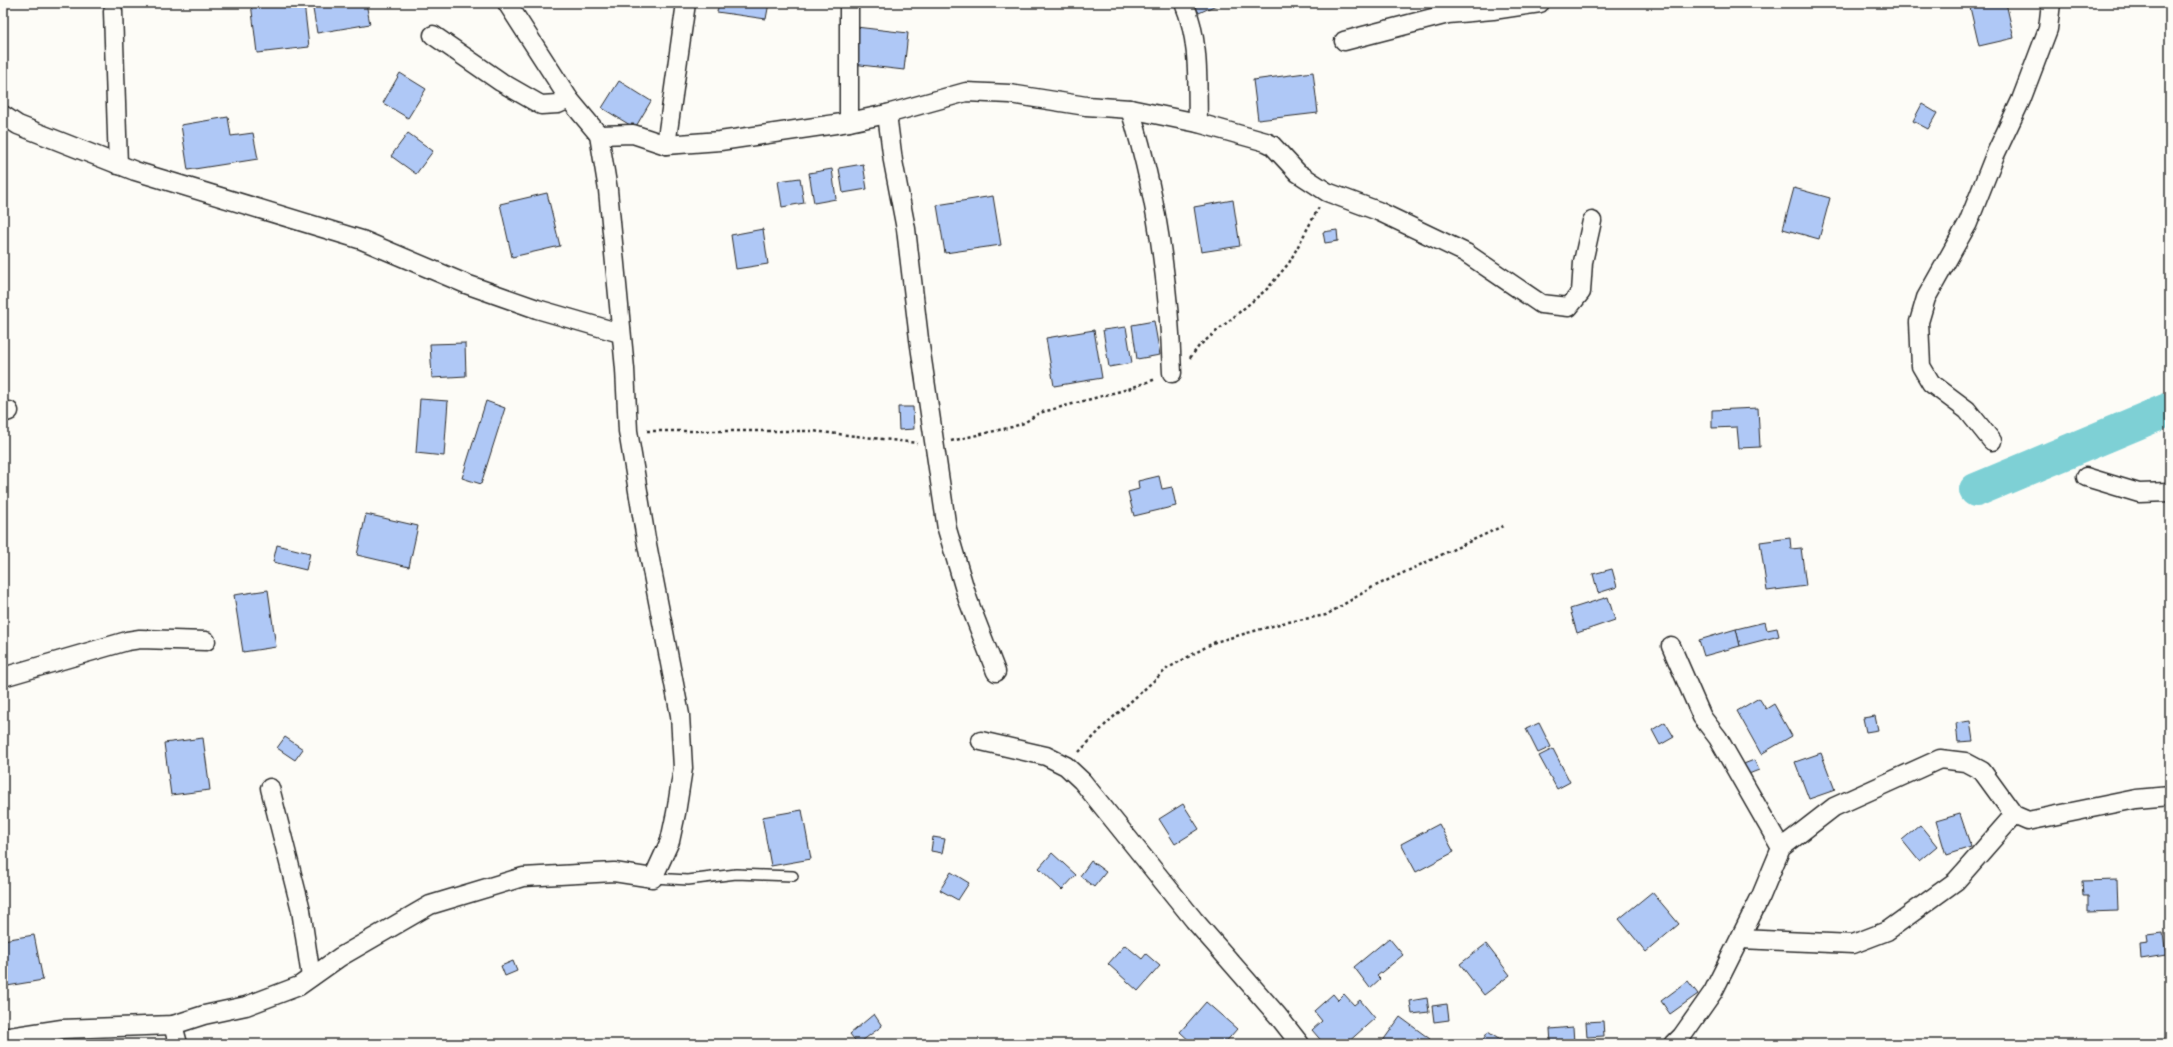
<svg xmlns="http://www.w3.org/2000/svg" width="2173" height="1047" viewBox="0 0 2173 1047" font-family="Kalam,sans-serif">
<rect width="100%" height="100%" fill="#fdfcf7"/>
<filter id="ink" filterUnits="userSpaceOnUse"><feTurbulence type="fractalNoise" baseFrequency=".025" numOctaves="2"/><feDisplacementMap in="SourceGraphic" scale="8" xChannelSelector="R" yChannelSelector="G"/><feConvolveMatrix kernelMatrix="1 2 1 2 8 2 1 2 1" color-interpolation-filters="sRGB"/></filter>
<g filter="url(#ink)">
<g fill="none" stroke-linecap="round" stroke-linejoin="round">
<!-- river -->
<path stroke="#7ed0d5" stroke-width="34" d="M 1976,490 L 2170,409"/>
</g>
<!-- building -->
<g fill="#afc8f6" stroke="#2b2b2b">
<path d="M 251,3 L 304,3 L 309,47 L 257,53 Z"/>
<path d="M 312,3 L 366,3 L 370,24 L 317,33 Z"/>
<path d="M 719,3 L 769,3 L 766,19 L 717,12 Z"/>
<path d="M 1194,3 L 1215,3 L 1216,5 L 1199,13 Z"/>
<path d="M 1969,3 L 2006,3 L 2014,38 L 1979,46 Z"/>
<path d="M 856,27 L 908,33 L 904,70 L 852,64 Z"/>
<path d="M 1313,72 L 1318,113 L 1258,120 L 1253,80 Z"/>
<path d="M 400,73 L 426,89 L 408,118 L 383,103 Z"/>
<path d="M 619,81 L 651,101 L 635,128 L 602,108 Z"/>
<path d="M 1922,104 L 1937,113 L 1928,129 L 1913,121 Z"/>
<path d="M 228,117 L 231,136 L 253,133 L 258,159 L 188,170 L 181,125 Z"/>
<path d="M 408,133 L 433,151 L 416,174 L 391,156 Z"/>
<path d="M 863,164 L 867,189 L 843,193 L 839,168 Z"/>
<path d="M 832,169 L 836,199 L 814,203 L 809,173 Z"/>
<path d="M 800,178 L 804,203 L 782,207 L 778,181 Z"/>
<path d="M 1794,188 L 1830,198 L 1819,239 L 1783,229 Z"/>
<path d="M 547,193 L 560,246 L 512,257 L 500,204 Z"/>
<path d="M 993,196 L 1001,245 L 945,253 L 937,205 Z"/>
<path d="M 1233,200 L 1240,246 L 1201,252 L 1194,207 Z"/>
<path d="M 763,229 L 768,264 L 736,269 L 731,235 Z"/>
<path d="M 1337,230 L 1338,241 L 1325,243 L 1323,232 Z"/>
<path d="M 1154,321 L 1160,355 L 1137,359 L 1132,325 Z"/>
<path d="M 1126,327 L 1132,363 L 1109,367 L 1103,330 Z"/>
<path d="M 1094,330 L 1102,378 L 1054,386 L 1046,338 Z"/>
<path d="M 465,343 L 466,376 L 432,378 L 430,344 Z"/>
<path d="M 420,399 L 448,401 L 444,456 L 416,453 Z"/>
<path d="M 486,401 L 505,408 L 481,484 L 462,478 Z"/>
<path d="M 898,407 L 913,407 L 914,429 L 899,430 Z"/>
<path d="M 1758,408 L 1760,447 L 1739,448 L 1737,427 L 1712,428 L 1712,410 Z"/>
<path d="M 1159,476 L 1162,489 L 1172,487 L 1176,506 L 1134,516 L 1128,492 L 1139,489 L 1138,481 Z"/>
<path d="M 366,514 L 418,526 L 409,567 L 357,555 Z"/>
<path d="M 1790,538 L 1791,549 L 1801,548 L 1806,586 L 1767,591 L 1760,542 Z"/>
<path d="M 277,545 L 310,553 L 306,570 L 273,562 Z"/>
<path d="M 1612,569 L 1617,587 L 1598,593 L 1593,574 Z"/>
<path d="M 268,590 L 276,647 L 243,652 L 234,595 Z"/>
<path d="M 1608,597 L 1615,620 L 1577,633 L 1570,609 Z"/>
<path d="M 1765,622 L 1767,630 L 1777,628 L 1779,636 L 1740,646 L 1736,629 Z"/>
<path d="M 1736,629 L 1740,646 L 1704,656 L 1699,640 Z"/>
<path d="M 1759,698 L 1766,709 L 1774,704 L 1792,736 L 1761,754 L 1737,711 Z"/>
<path d="M 1875,716 L 1878,730 L 1866,732 L 1863,718 Z"/>
<path d="M 1970,721 L 1973,741 L 1958,742 L 1956,723 Z"/>
<path d="M 1665,722 L 1674,737 L 1660,745 L 1652,730 Z"/>
<path d="M 1539,723 L 1551,747 L 1538,753 L 1526,729 Z"/>
<path d="M 285,737 L 303,749 L 295,760 L 277,748 Z"/>
<path d="M 203,738 L 210,790 L 171,795 L 164,743 Z"/>
<path d="M 1553,749 L 1570,782 L 1557,789 L 1539,756 Z"/>
<path d="M 1821,753 L 1835,790 L 1809,799 L 1795,762 Z"/>
<path d="M 1754,760 L 1759,770 L 1746,775 L 1741,765 Z"/>
<path d="M 1183,804 L 1199,829 L 1175,844 L 1159,819 Z"/>
<path d="M 802,810 L 811,859 L 771,866 L 762,817 Z"/>
<path d="M 1960,814 L 1971,847 L 1946,855 L 1936,821 Z"/>
<path d="M 1439,824 L 1454,852 L 1416,872 L 1401,844 Z"/>
<path d="M 1920,825 L 1937,846 L 1919,861 L 1902,840 Z"/>
<path d="M 933,837 L 945,839 L 942,853 L 931,851 Z"/>
<path d="M 1052,853 L 1076,875 L 1062,890 L 1039,868 Z"/>
<path d="M 1091,861 L 1106,872 L 1094,887 L 1080,876 Z"/>
<path d="M 951,872 L 969,883 L 958,900 L 940,890 Z"/>
<path d="M 2117,880 L 2118,911 L 2088,912 L 2088,896 L 2083,896 L 2082,881 Z"/>
<path d="M 1652,892 L 1679,924 L 1646,952 L 1619,919 Z"/>
<path d="M 2163,933 L 2166,955 L 2141,959 L 2140,944 L 2148,943 L 2147,935 Z"/>
<path d="M 34,935 L 43,980 L 7,986 L 3,965 L 3,940 Z"/>
<path d="M 1389,938 L 1403,955 L 1377,976 L 1380,979 L 1370,988 L 1354,967 Z"/>
<path d="M 1486,944 L 1510,975 L 1484,995 L 1460,964 Z"/>
<path d="M 1125,945 L 1142,959 L 1146,954 L 1160,966 L 1138,991 L 1108,964 Z"/>
<path d="M 513,961 L 517,971 L 505,976 L 501,966 Z"/>
<path d="M 1688,981 L 1698,994 L 1670,1014 L 1661,1001 Z"/>
<path d="M 1333,994 L 1338,1000 L 1344,994 L 1354,1005 L 1360,1000 L 1375,1018 L 1346,1044 L 1324,1044 L 1312,1030 L 1322,1021 L 1314,1011 Z"/>
<path d="M 1427,998 L 1429,1012 L 1412,1014 L 1410,1001 Z"/>
<path d="M 1206,1002 L 1237,1029 L 1224,1044 L 1193,1044 L 1180,1032 Z"/>
<path d="M 1447,1004 L 1449,1020 L 1434,1022 L 1432,1006 Z"/>
<path d="M 874,1014 L 882,1026 L 858,1044 L 850,1034 Z"/>
<path d="M 1400,1017 L 1430,1039 L 1427,1044 L 1384,1044 L 1382,1042 Z"/>
<path d="M 1603,1021 L 1604,1036 L 1587,1037 L 1586,1022 Z"/>
<path d="M 1573,1027 L 1574,1043 L 1551,1044 L 1550,1029 Z"/>
<path d="M 1488,1032 L 1506,1044 L 1480,1044 Z"/>
</g>
<g fill="none" stroke-linecap="round" stroke-linejoin="round">
<defs>
<path id="lane" d="M 653,878 L 688,880 L 736,874 L 793,876"/>
<g id="street">
<path d="M 507,3 L 569,99 L 599,135 L 633,134 L 666,145 L 720,141 L 849,122 L 887,114 L 966,92 L 1010,94 L 1086,106 L 1130,109 L 1198,123 L 1266,142 L 1272,145 L 1298,173 L 1327,192 L 1378,211 L 1466,253 L 1541,304 L 1569,307 L 1581,292 L 1583,262 L 1592,221"/>
<path d="M 1184,3 C 1200,41 1197,82 1198,123"/>
<path d="M 113,11 L 118,165"/>
<path d="M 433,35 L 501,82 L 541,105 L 558,104 L 569,99"/>
<path d="M 1344,41 L 1448,14 L 1493,10 L 1540,3"/>
<path d="M 1130,109 C 1157,195 1169,283 1172,373"/>
<path d="M 887,114 L 893,161 L 906,229 L 919,339 L 947,529 L 968,600 L 996,672"/>
<path d="M 3,115 L 18,125 L 135,171 L 362,240 L 466,284 L 537,309 L 620,333"/>
<path d="M 849,122 L 849,3"/>
<path d="M 666,145 L 686,3"/>
<path d="M 3,413 L 9,411"/>
<path d="M 1992,441 L 1967,410 L 1931,383 L 1921,366 L 1919,322 L 1926,298 L 1968,223 L 1995,155 L 2021,100 L 2048,29 L 2051,3"/>
<path d="M 2086,477 L 2139,493 L 2170,492"/>
<path d="M 1671,646 L 1702,717 L 1718,738 L 1781,848"/>
<path d="M 3,677 L 127,641 L 140,639 L 206,641"/>
<path d="M 981,741 L 1046,756 L 1066,766 L 1082,781 L 1194,920 L 1278,1016 L 1300,1044"/>
<path d="M 270,788 L 301,910 L 311,977"/>
<path d="M 1740,939 L 1853,944 L 1887,931 L 1956,881 L 2014,815"/>
<path d="M 173,1025 L 178,1044"/>
<path d="M 3,1038 L 62,1029 L 173,1025 L 204,1015 L 246,1006 L 299,986 L 340,957 L 430,905 L 523,877 L 614,872 L 653,878 L 670,841 L 676,813 L 683,768 L 680,715 L 646,539 L 628,431 L 625,369 L 608,190 L 599,135"/>
<path d="M 1674,1044 L 1682,1036 L 1713,992 L 1761,896 L 1781,848 L 1834,807 L 1940,759 L 1965,762 L 1982,771 L 2014,815 L 2028,821 L 2136,799 L 2170,796"/>
</g>
</defs>
<!-- lane casing -->
<use href="#lane" stroke="#2b2b2b" stroke-width="12"/>
<!-- street casing -->
<use href="#street" stroke="#2b2b2b" stroke-width="21"/>
<!-- path -->
<g stroke="#2b2b2b" stroke-width="2.5" stroke-dasharray="3 3" stroke-linecap="butt">
<path d="M 1190,358 L 1199,346 L 1267,289 L 1289,263 L 1319,207"/>
<path d="M 647,431 L 812,431 L 917,443"/>
<path d="M 951,441 L 1012,427 L 1024,423 L 1039,413 L 1128,389 L 1156,379"/>
<path d="M 1079,752 L 1108,722 L 1168,668 L 1215,642 L 1283,623 L 1326,615 L 1371,588 L 1505,525"/>
</g>
<!-- lane -->
<use href="#lane" stroke="#fdfcf7" stroke-width="9"/>
<!-- street -->
<use href="#street" stroke="#fdfcf7" stroke-width="18"/>
</g>
</g>
<!-- margin -->
<rect width="2173" height="1047" fill="none" stroke="#fdfcf7" stroke-width="16"/>
<rect x="8" y="8" width="2157" height="1031" fill="none" stroke="#2b2b2b" stroke-width="1.5" filter="url(#ink)"/>
</svg>
